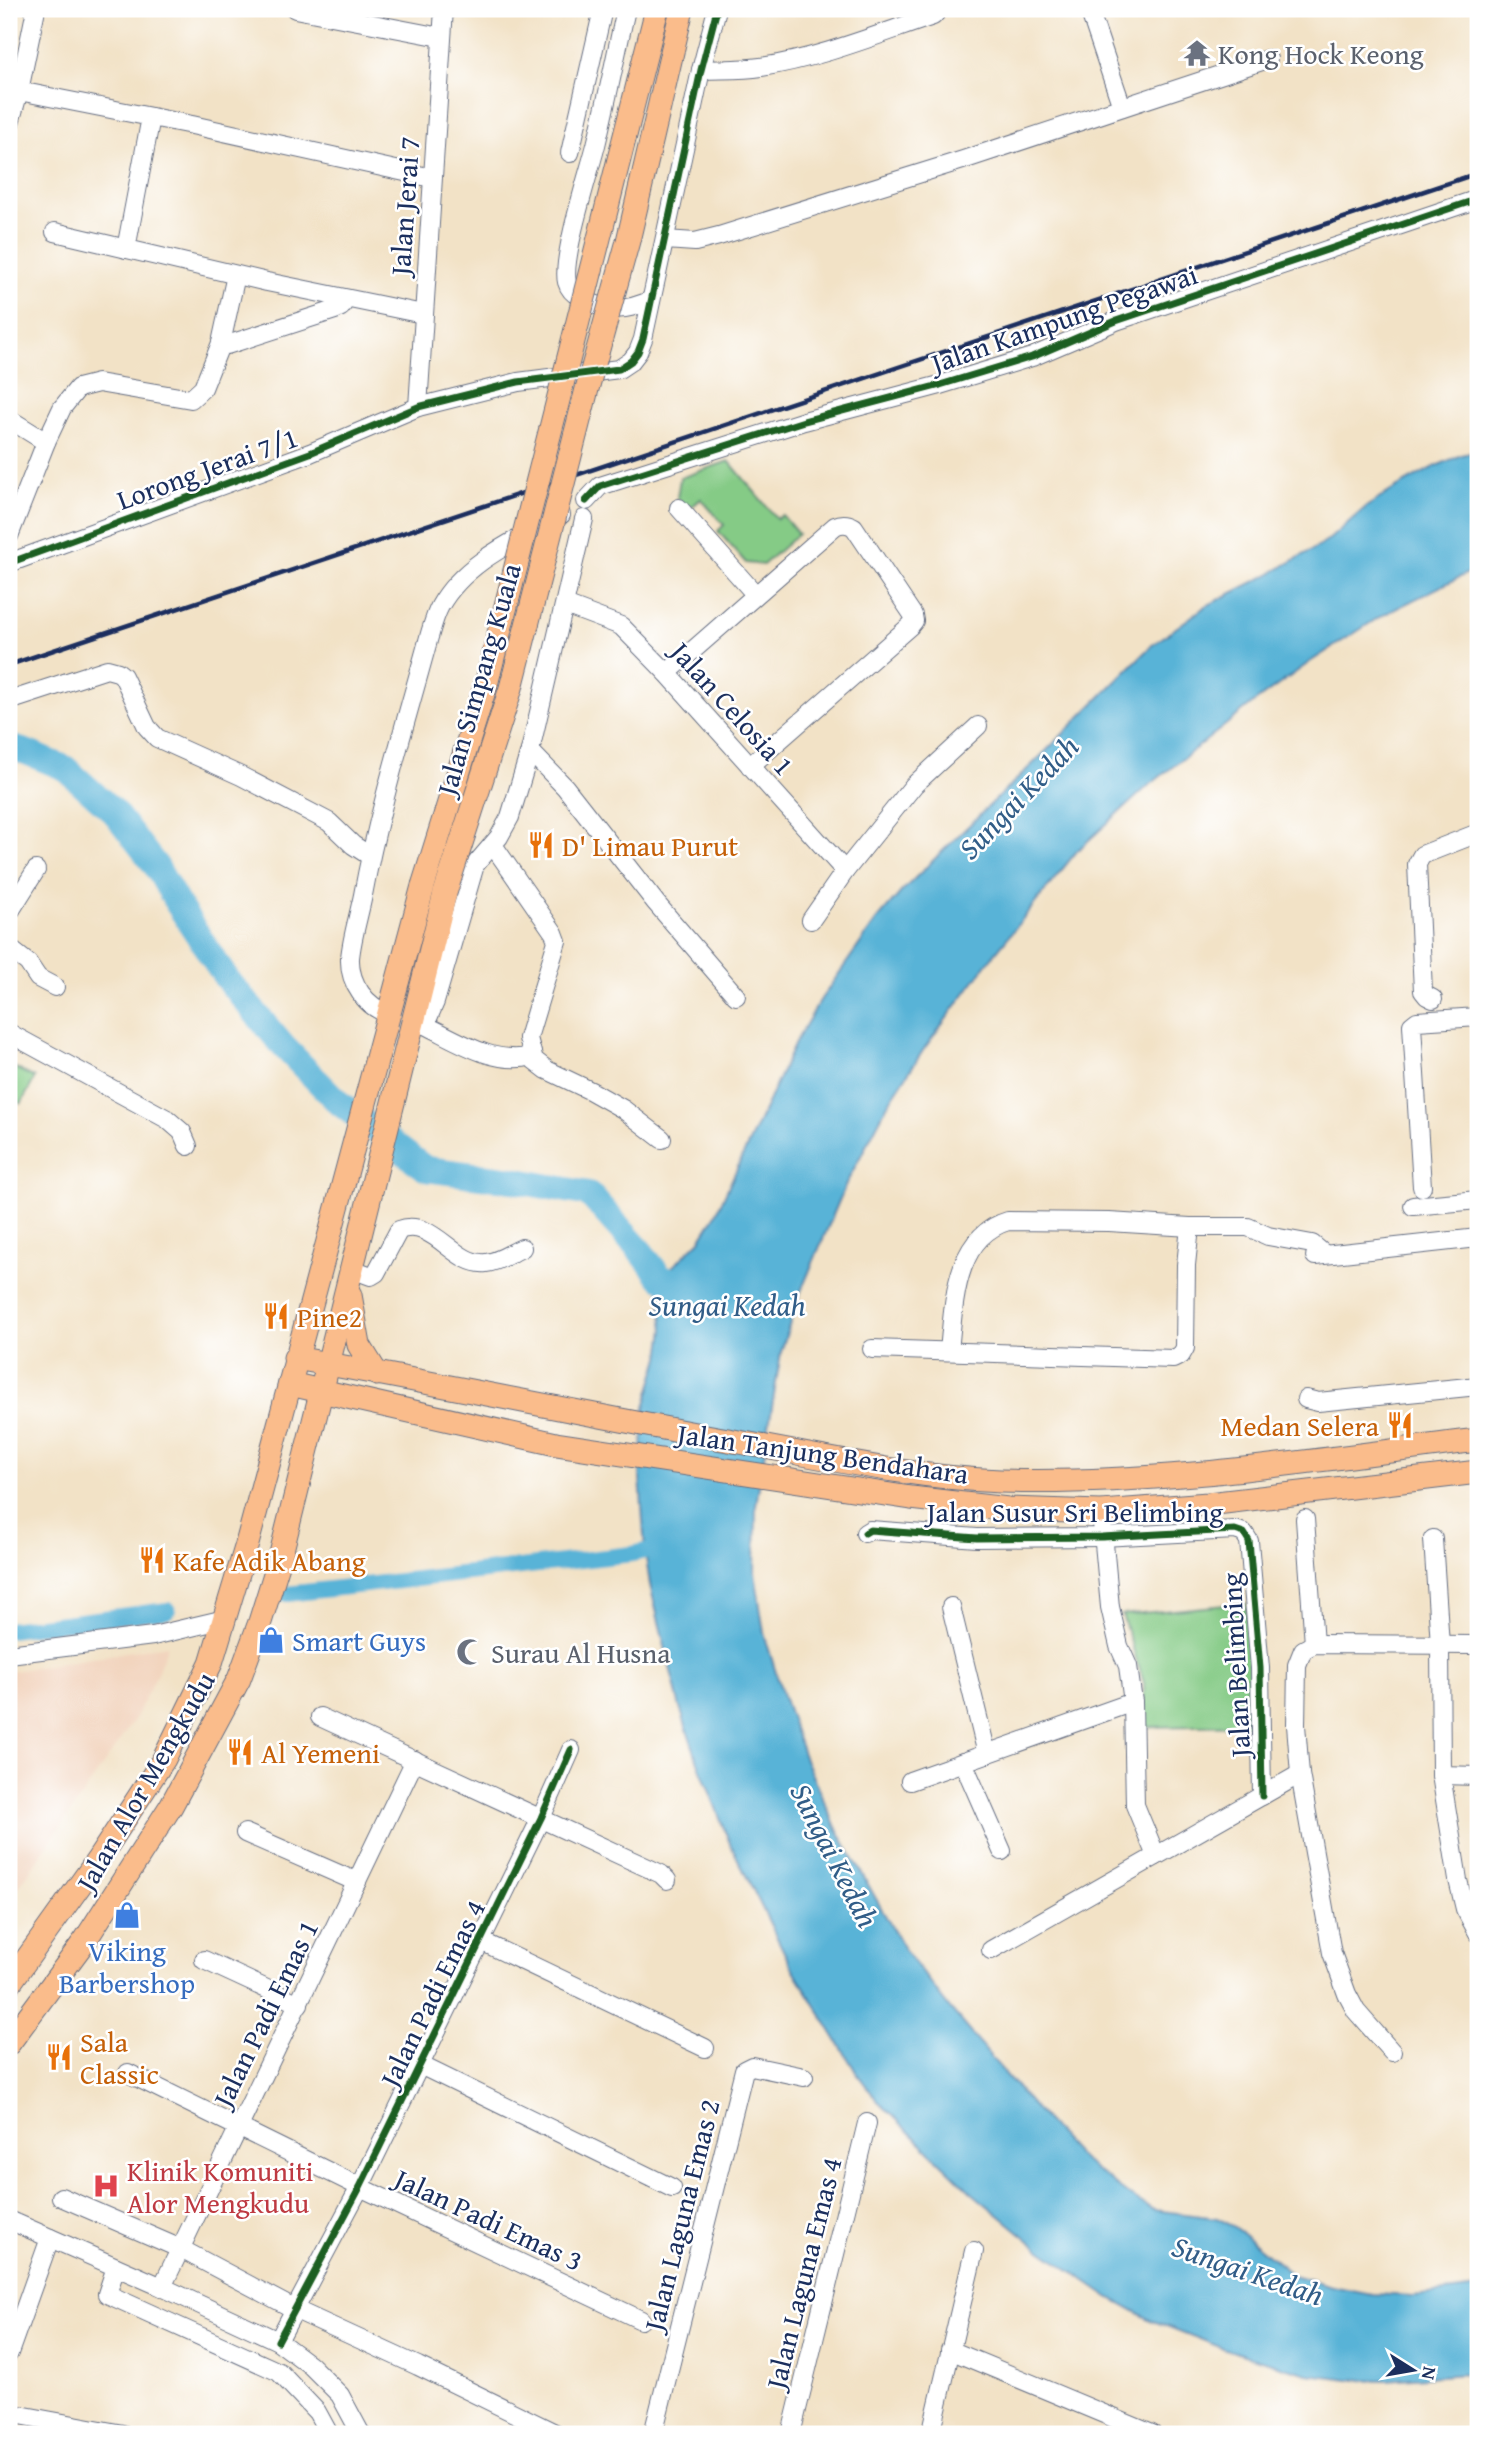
<svg xmlns="http://www.w3.org/2000/svg" width="1487" height="2443" viewBox="0 0 1487 2443" font-family="'Gentium Book Plus',serif">
<rect width="100%" height="100%" fill="#fff"/>
<filter id="ink" filterUnits="userSpaceOnUse"><feTurbulence type="fractalNoise" baseFrequency=".0143" numOctaves="2"/><feDisplacementMap in="SourceGraphic" scale="14" xChannelSelector="R" yChannelSelector="G"/><feConvolveMatrix kernelMatrix="1 2 1 2 8 2 1 2 1" color-interpolation-filters="sRGB"/></filter>
<filter id="wash" filterUnits="userSpaceOnUse"><feTurbulence type="fractalNoise" baseFrequency=".00686" numOctaves="4" result="noise"/><feDisplacementMap in="SourceGraphic" scale="28" xChannelSelector="R" yChannelSelector="G"/><feGaussianBlur stdDeviation="1.57" result="paint"/><feColorMatrix in="noise" values="0 0 0 0 0 0 0 0 0 0 0 0 0 0 0 0 0 1.4 0 .05"/><feComposite in="paint" operator="in"/></filter>
<g filter="url(#wash)">
<rect width="100%" height="100%" fill="#f2e2c6"/>
<!-- built -->
<path fill="#f2d4be" d="M 168,1645 L 154,1680 L 134,1720 L 9,1901 L 9,1672 Z"/>
<!-- green -->
<g fill="#85cb86" stroke="#507d72" stroke-width="2">
<path d="M 729,461 L 777,519 L 782,515 L 798,534 L 763,565 L 746,563 L 718,531 L 724,525 L 701,499 L 688,510 L 677,498 L 680,478 Z"/>
<path d="M 9,1065 L 35,1078 L 21,1104 L 9,1098 Z"/>
<path d="M 1246,1603 L 1252,1681 L 1251,1725 L 1144,1727 L 1144,1683 L 1122,1615 Z"/>
</g>
<!-- water -->
<path fill="#59b3d7" stroke="#3a719a" stroke-width="2" d="M 1478,451 L 1478,568 L 1381,616 L 1310,662 L 1252,704 L 1147,787 L 1077,851 L 992,957 L 924,1049 L 887,1106 L 847,1182 L 796,1303 L 781,1352 L 756,1505 L 755,1573 L 764,1633 L 783,1696 L 805,1760 L 836,1827 L 904,1949 L 951,2010 L 1036,2110 L 1079,2157 L 1130,2196 L 1154,2210 L 1217,2218 L 1233,2226 L 1293,2275 L 1332,2286 L 1372,2294 L 1414,2296 L 1478,2288 L 1478,2373 L 1386,2380 L 1349,2379 L 1308,2374 L 1225,2349 L 1151,2320 L 1109,2297 L 1041,2250 L 971,2192 L 877,2100 L 858,2075 L 789,1962 L 729,1841 L 698,1762 L 680,1708 L 650,1585 L 645,1551 L 640,1477 L 645,1407 L 660,1357 L 664,1329 L 659,1290 L 661,1278 L 700,1240 L 716,1214 L 795,1043 L 821,999 L 876,921 L 902,891 L 959,835 L 1044,753 L 1151,646 L 1206,606 L 1266,576 L 1326,542 L 1366,507 L 1394,489 L 1432,468 L 1461,455 Z"/>
<g fill="none" stroke-linecap="round" stroke-linejoin="round">
<!-- canal -->
<g stroke="#59b3d7" stroke-width="16">
<path d="M 287,1594 L 632,1554 L 663,1547"/>
<path d="M 9,1630 L 168,1610"/>
</g>
<!-- river -->
<path stroke="#59b3d7" stroke-width="26" d="M 9,747 L 26,752 L 65,768 L 114,812 L 156,866 L 177,903 L 226,978 L 284,1047 L 338,1102 L 426,1169 L 512,1180 L 589,1194 L 642,1253 L 661,1278 L 696,1285"/>
</g>
</g>
<g filter="url(#ink)">
<g fill="none" stroke-linecap="round" stroke-linejoin="round">
<defs>
<g id="minor">
<path d="M 295,9 L 441,37"/>
<path d="M 626,9 C 616,54 607,100 596,145 C 589,173 561,259 567,282 C 569,289 574,294 580,297 C 604,312 626,312 651,300"/>
<path d="M 1089,9 L 1122,107"/>
<path d="M 701,70 C 721,69 742,70 761,67 C 820,58 876,35 933,16 L 939,9"/>
<path d="M 19,91 L 192,125 L 432,178"/>
<path d="M 9,126 L 19,91 L 36,9"/>
<path d="M 570,153 L 603,9"/>
<path d="M 55,232 L 267,282 L 423,314"/>
<path d="M 665,240 L 695,242 L 719,236 L 963,160 L 1268,59"/>
<path d="M 126,249 L 151,117"/>
<path d="M 221,343 L 227,345 L 335,310 L 341,307 L 346,299"/>
<path d="M 418,407 L 444,9"/>
<path d="M 9,419 L 46,442"/>
<path d="M 586,501 L 600,486 L 804,421 L 940,385 L 1032,357 L 1116,321 L 1478,199"/>
<path d="M 679,508 L 755,594"/>
<path d="M 9,536 L 46,442 L 62,408 L 78,388 L 98,383 L 191,399 L 203,388 L 221,343 L 236,275"/>
<path d="M 9,563 L 310,453 L 418,407 L 518,382 L 619,369 L 631,361 L 638,352 L 643,339 L 701,70 L 717,9"/>
<path d="M 565,605 L 621,626 L 667,673 L 845,871"/>
<path d="M 667,673 L 835,526 C 842,523 847,523 854,527 L 913,615 L 914,621 L 910,626 L 750,766"/>
<path d="M 9,701 L 107,669 L 118,672 L 123,676 L 147,727 L 157,738 L 241,776 L 329,822 L 353,845 L 370,856"/>
<path d="M 530,751 L 565,787 L 656,903 L 736,996"/>
<path d="M 493,845 L 554,933 L 557,941 L 528,1038 L 534,1060 L 547,1070 L 591,1091 L 623,1109 L 662,1139"/>
<path d="M 9,913 L 36,870"/>
<path d="M 811,920 L 845,871 L 914,785 L 978,726"/>
<path d="M 9,948 L 28,963 L 38,978 L 55,987"/>
<path d="M 1433,999 L 1427,996 L 1423,991 L 1417,864 L 1422,855 L 1478,833"/>
<path d="M 390,1014 C 366,1008 349,983 350,958 C 352,937 359,915 363,895 C 379,808 406,722 429,637 C 432,627 435,615 440,606 C 465,561 519,539 561,515"/>
<path d="M 425,1025 L 435,1002 L 475,865 L 499,837 L 510,817 L 530,751 L 584,519"/>
<path d="M 425,1025 C 458,1041 495,1066 532,1056"/>
<path d="M 9,1033 L 167,1119 L 182,1132 L 188,1146"/>
<path d="M 1422,1187 L 1412,1025 L 1417,1021 L 1478,1017"/>
<path d="M 1413,1206 L 1478,1200"/>
<path d="M 1315,1256 L 1478,1238"/>
<path d="M 352,1269 L 371,1276 L 376,1273 L 399,1230 C 434,1217 453,1266 486,1263 C 498,1262 511,1253 522,1248"/>
<path d="M 872,1349 L 1173,1359 L 1181,1355 L 1185,1348 L 1186,1265 L 1190,1227"/>
<path d="M 949,1351 C 954,1305 954,1237 1008,1221 L 1109,1222 L 1190,1227 L 1248,1227 L 1268,1236 L 1312,1244 L 1324,1254"/>
<path d="M 1306,1399 L 1318,1402 L 1478,1386"/>
<path d="M 1101,1512 L 1110,1607 L 1119,1646 L 1128,1666 L 1133,1702 L 1135,1805 L 1156,1856"/>
<path d="M 1305,1519 L 1314,1644"/>
<path d="M 865,1533 L 870,1530 L 977,1538 L 1102,1537 L 1235,1530 L 1244,1533 L 1249,1541 L 1260,1668 L 1262,1796"/>
<path d="M 1433,1539 L 1440,1645 L 1441,1775 L 1458,1880 L 1465,1909 L 1478,1933"/>
<path d="M 951,1607 L 987,1754"/>
<path d="M 9,1654 L 153,1636 L 225,1619"/>
<path d="M 320,1717 L 661,1874 L 667,1880"/>
<path d="M 963,1762 L 1002,1851"/>
<path d="M 1441,1775 L 1478,1776"/>
<path d="M 910,1781 L 1133,1702"/>
<path d="M 245,1833 L 357,1882"/>
<path d="M 481,1941 L 705,2048"/>
<path d="M 991,1950 L 1300,1774"/>
<path d="M 204,1960 L 299,2004"/>
<path d="M 1392,2052 L 1356,2011 L 1347,1994 L 1332,1953 L 1300,1774 L 1296,1725 L 1297,1665 L 1303,1650 L 1314,1644 L 1478,1645"/>
<path d="M 420,2065 L 672,2188"/>
<path d="M 128,2073 L 360,2187 L 641,2320"/>
<path d="M 61,2197 L 181,2249 L 296,2310 L 418,2366 L 557,2434"/>
<path d="M 9,2220 L 162,2287 L 278,2341 L 310,2365 L 340,2395 L 361,2434"/>
<path d="M 116,2267 L 107,2294 L 279,2372 L 317,2412 L 329,2434"/>
<path d="M 162,2287 L 415,1760"/>
<path d="M 278,2341 L 360,2187 L 541,1818 L 571,1750"/>
<path d="M 950,2350 L 1152,2434"/>
<path d="M 9,2353 L 50,2238"/>
<path d="M 9,2413 L 123,2434"/>
<path d="M 653,2434 L 744,2070 L 752,2066 L 804,2077"/>
<path d="M 791,2434 L 867,2123"/>
<path d="M 931,2434 L 974,2251"/>
</g>
<g id="major">
<path d="M 350,1295 L 359,1345 L 377,1374"/>
<path d="M 295,1358 C 447,1385 598,1417 750,1444 C 832,1459 916,1478 1000,1481 C 1159,1486 1320,1459 1478,1440"/>
<path d="M 290,1384 L 556,1444 L 911,1498 L 1008,1509 L 1101,1512 L 1208,1504 L 1478,1472"/>
<path d="M 9,1984 L 97,1861 L 164,1759 L 211,1663 L 247,1544 L 423,886"/>
<path d="M 9,2043 L 86,1939 L 171,1806 L 239,1679 L 260,1622 L 280,1558 L 445,893"/>
</g>
</defs>
<!-- minor casing -->
<use href="#minor" stroke="#666e82" stroke-width="20"/>
<!-- major casing -->
<use href="#major" stroke="#666e82" stroke-width="25"/>
<!-- minor -->
<use href="#minor" stroke="#fff" stroke-width="18"/>
<!-- major -->
<use href="#major" stroke="#fabc8b" stroke-width="23"/>
<!-- rail -->
<path stroke="#1b2f5e" stroke-width="4.5" d="M 9,665 L 1478,173"/>
<defs>
<g id="major-bridge">
<path d="M 423,886 L 487,681 L 657,9"/>
<path d="M 445,893 L 511,688 L 587,389 L 628,241 L 682,9"/>
</g>
</defs>
<!-- major-bridge casing -->
<use href="#major-bridge" stroke="#666e82" stroke-width="25" stroke-linecap="butt"/>
<!-- major-bridge -->
<use href="#major-bridge" stroke="#fabc8b" stroke-width="23"/>
<defs>
<g id="cycleway">
<path d="M 586,501 L 600,486 L 804,421 L 940,385 L 1032,357 L 1116,321 L 1478,199"/>
<path d="M 9,563 L 310,453 L 418,407 L 518,382 L 619,369 L 631,361 L 638,352 L 643,339 L 701,70 L 717,9"/>
<path d="M 865,1533 L 870,1530 L 977,1538 L 1102,1537 L 1235,1530 L 1244,1533 L 1249,1541 L 1260,1668 L 1262,1796"/>
<path d="M 278,2341 L 360,2187 L 541,1818 L 571,1750"/>
</g>
</defs>
<!-- cycleway casing -->
<use href="#cycleway" stroke="#fff" stroke-width="11"/>
<!-- cycleway -->
<use href="#cycleway" stroke="#1b5e20" stroke-width="7"/>
</g>
</g>
<!-- icons -->
<defs>
<symbol id="temple-bare" viewBox="-9 -9 18 18"><path d="M0-6L5-2H3V0L6.5 2.5H4V6H1.5V3h-3V6H-4V2.5H-6.5L-3 0V-2H-5Z" fill="#6b7280" stroke="#fff" stroke-width="2.5" paint-order="stroke"/></symbol>
<symbol id="restaurant-bare" viewBox="-9 -9 18 18"><path d="M-5-6h1v4h1v-4h1v4h1v-4h1v5L-1.5 .5V6h-2V.5L-5-1ZM5-6V6H3V1.5H1.5Q1.5-4 5-6Z" fill="#e8710a" stroke="#fff" stroke-width="2.5" paint-order="stroke"/></symbol>
<symbol id="shop-bare" viewBox="-9 -9 18 18"><path d="M-5-2.5h2.3a2.7 3.5 0 0 1 5.4 0H5L5.5 6h-11ZM-1.5-2.5h3a1.5 2.3 0 0 0-3 0Z" fill="#3f7fe0" stroke="#fff" stroke-width="2.5" paint-order="stroke"/></symbol>
<symbol id="mosque-bare" viewBox="-9 -9 18 18"><path d="M3.5-4.9A6 6 0 1 0 3.5 4.9A5 5 0 1 1 3.5-4.9Z" fill="#6b7280" stroke="#fff" stroke-width="2.5" paint-order="stroke"/></symbol>
<symbol id="hospital-bare" viewBox="-9 -9 18 18"><path d="M-5-5h3v3.5h4V-5h3V5h-3V1.5h-4V5h-3Z" fill="#e0444e" stroke="#fff" stroke-width="2.5" paint-order="stroke"/></symbol>
</defs>
<g fill-rule="evenodd">
<use href="#temple-bare" x="1178" y="34" width="38" height="38"/>
<use href="#restaurant-bare" x="522" y="826" width="38" height="38"/>
<use href="#restaurant-bare" x="257" y="1297" width="38" height="38"/>
<use href="#restaurant-bare" x="1381" y="1406" width="38" height="38"/>
<use href="#restaurant-bare" x="133" y="1541" width="38" height="38"/>
<use href="#shop-bare" x="252" y="1621" width="38" height="38"/>
<use href="#mosque-bare" x="451" y="1633" width="38" height="38"/>
<use href="#restaurant-bare" x="221" y="1733" width="38" height="38"/>
<use href="#shop-bare" x="108" y="1896" width="38" height="38"/>
<use href="#restaurant-bare" x="40" y="2038" width="38" height="38"/>
<use href="#hospital-bare" x="87" y="2167" width="38" height="38"/>
</g>
<g text-anchor="middle" dominant-baseline="central" stroke-width="5" stroke-linejoin="round" paint-order="stroke">
<!-- worship labels -->
<g font-size="28" fill="#5b616d" stroke="#fff" text-anchor="start">
<text x="1218" y="53">Kong Hock Keong</text>
<text x="491" y="1652">Surau Al Husna</text>
</g>
<!-- street labels -->
<g font-size="28" fill="#1b2f5e" stroke="#fff">
<text transform="translate(404 206) rotate(-86)">Jalan Jerai 7</text>
<text transform="translate(1064 318) rotate(-19)">Jalan Kampung Pegawai</text>
<text transform="translate(207 468) rotate(-20)">Lorong Jerai 7/1</text>
<text transform="translate(478 679) rotate(-74)">Jalan Simpang Kuala</text>
<text transform="translate(733 708) rotate(48)">Jalan Celosia 1</text>
<text transform="translate(823 1453) rotate(8)">Jalan Tanjung Bendahara</text>
<text x="1075" y="1511">Jalan Susur Sri Belimbing</text>
<text transform="translate(1235 1665) rotate(-93)">Jalan Belimbing</text>
<text transform="translate(145 1781) rotate(-60)">Jalan Alor Mengkudu</text>
<text transform="translate(432 1993) rotate(-64)">Jalan Padi Emas 4</text>
<text transform="translate(265 2013) rotate(-64)">Jalan Padi Emas 1</text>
<text transform="translate(681 2215) rotate(-76)">Jalan Laguna Emas 2</text>
<text transform="translate(489 2219) rotate(25)">Jalan Padi Emas 3</text>
<text transform="translate(803 2273) rotate(-76)">Jalan Laguna Emas 4</text>
</g>
<!-- food labels -->
<g font-size="28" fill="#c56008" stroke="#fff" text-anchor="start">
<text x="562" y="845">D' Limau Purut</text>
<text x="297" y="1316">Pine2</text>
<text x="1379" y="1425" text-anchor="end">Medan Selera</text>
<text x="173" y="1560">Kafe Adik Abang</text>
<text x="261" y="1752">Al Yemeni</text>
<text x="80" y="2041">Sala<tspan x="80" dy="32">Classic</tspan></text>
</g>
<!-- shop labels -->
<g font-size="28" fill="#366cbe" stroke="#fff" text-anchor="start">
<text x="292" y="1640">Smart Guys</text>
<text x="127" y="1950" text-anchor="middle">Viking<tspan x="127" dy="32">Barbershop</tspan></text>
</g>
<!-- health labels -->
<g font-size="28" fill="#be3a42" stroke="#fff" text-anchor="start">
<text x="127" y="2170">Klinik Komuniti<tspan x="127" dy="32">Alor Mengkudu</tspan></text>
</g>
<!-- water labels -->
<g font-size="30" font-style="italic" fill="#315d88" stroke="#fff">
<text transform="translate(1018 797) rotate(-46)">Sungai Kedah</text>
<text x="727" y="1305">Sungai Kedah</text>
<text transform="translate(835 1855) rotate(63)">Sungai Kedah</text>
<text transform="translate(1248 2270) rotate(19)">Sungai Kedah</text>
</g>
</g>
<!-- margin -->
<rect width="1487" height="2443" fill="none" stroke="#fff" stroke-width="35"/>
<!-- north arrow -->
<g transform="translate(1413 2370) rotate(101)" stroke="#ffffff" stroke-width="5" paint-order="stroke">
<path d="M0-5L12 26L0 18L-12 26Z" fill="#1b2f5e"/>
<text y="-10" font-size="19" font-weight="bold" text-anchor="middle" fill="#1b2f5e">N</text>
</g>
</svg>
